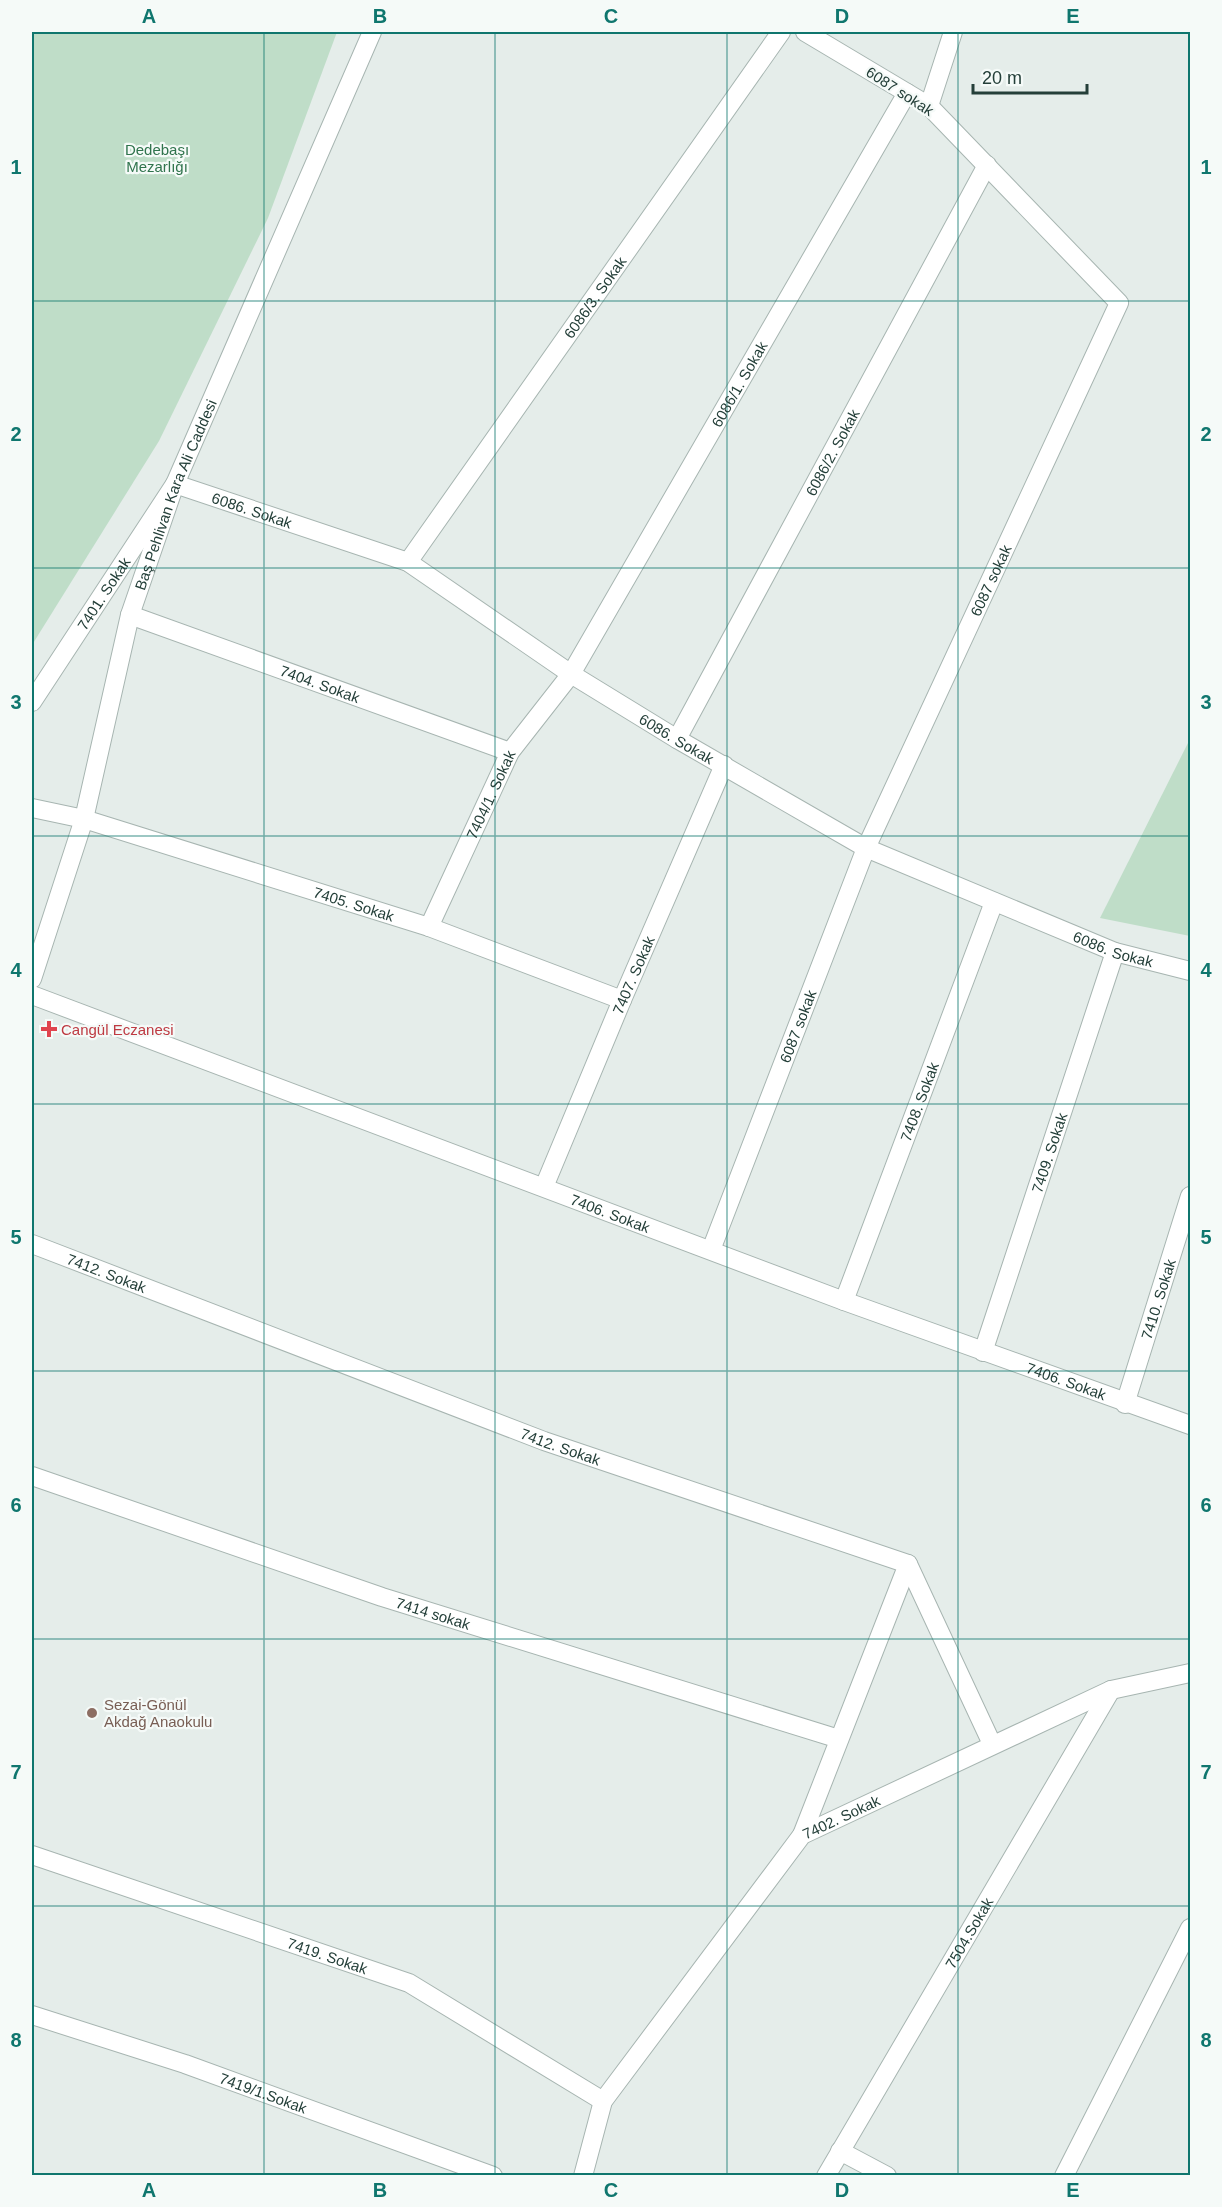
<svg xmlns="http://www.w3.org/2000/svg" width="1222" height="2207" viewBox="0 0 1222 2207" font-family="Helvetica,sans-serif">
<rect width="100%" height="100%" fill="#e5edea"/>
<!-- green -->
<g fill="#bfddc8">
<path d="M 32,32 L 337,32 L 268,218 L 159,441 L 32,645 Z"/>
<path d="M 1190,739 L 1190,936 L 1100,918 Z"/>
</g>
<g fill="none" stroke-linecap="round" stroke-linejoin="round">
<defs>
<g id="service">
<path d="M 840,2151 L 887,2176"/>
<path d="M 1064,2176 L 1190,1928"/>
</g>
<g id="minor">
<path d="M 929,106 L 953,32"/>
<path id="s1" d="M 408,562 L 781,32"/>
<path id="s2" d="M 130,615 L 510,752"/>
<path id="s3" d="M 32,702 L 175,484 L 408,562 L 571,674 L 677,739 L 866,848 L 1115,952 L 1190,971"/>
<path id="s4" d="M 677,739 L 987,165"/>
<path id="s5" d="M 32,808 L 84,819 L 429,927 L 622,1000"/>
<path id="s6" d="M 429,927 L 510,752 L 571,674 L 907,93"/>
<path id="s7" d="M 32,979 L 84,819 L 130,615 L 175,484 L 372,32"/>
<path id="s8" d="M 32,995 L 844,1301 L 1190,1425"/>
<path id="s9" d="M 544,1187 L 622,1000 L 724,765"/>
<path id="s10" d="M 32,1244 L 544,1441 L 908,1564 L 992,1744"/>
<path id="s11" d="M 711,1250 L 866,848 L 1119,303 L 929,106 L 805,32"/>
<path id="s12" d="M 844,1301 L 994,902"/>
<path id="s13" d="M 983,1352 L 1115,952"/>
<path id="s14" d="M 1125,1404 L 1190,1196"/>
<path id="s15" d="M 32,1476 L 382,1597 L 839,1739"/>
<path d="M 802,1835 L 908,1564"/>
<path id="s16" d="M 32,1855 L 409,1983 L 603,2101"/>
<path id="s17" d="M 32,2015 L 185,2064 L 493,2176"/>
<path id="s18" d="M 583,2176 L 603,2101 L 802,1835 L 1111,1690 L 1190,1673"/>
<path id="s19" d="M 826,2176 L 1111,1690"/>
</g>
</defs>
<!-- service casing -->
<use href="#service" stroke="#a7b5b1" stroke-width="20"/>
<!-- minor casing -->
<use href="#minor" stroke="#a7b5b1" stroke-width="20"/>
<!-- service -->
<use href="#service" stroke="#fff" stroke-width="18"/>
<!-- minor -->
<use href="#minor" stroke="#fff" stroke-width="18"/>
</g>
<!-- grid -->
<path fill="none" stroke="#0f766e" stroke-width="1.5" stroke-opacity="0.55" d="M 264,32 L 264,2176M 495,32 L 495,2176M 727,32 L 727,2176M 958,32 L 958,2176M 32,301 L 1190,301M 32,568 L 1190,568M 32,836 L 1190,836M 32,1104 L 1190,1104M 32,1371 L 1190,1371M 32,1639 L 1190,1639M 32,1906 L 1190,1906"/>
<!-- markers -->
<path fill="#e0444e" stroke="#f5faf8" stroke-width="2" d="M46 1020h6v6h6v6h-6v6h-6v-6h-6v-6h6z"/>
<circle fill="#8d6e63" stroke="#f5faf8" stroke-width="2" cx="92" cy="1713" r="6"/>
<g text-anchor="middle" dominant-baseline="central" stroke-width="4.5" stroke-linejoin="round" paint-order="stroke">
<!-- street labels -->
<g font-size="15" fill="#243f39" stroke="#f5faf8">
<text transform="translate(900 91) rotate(33)">6087 sokak</text>
<text stroke="none"><textPath href="#s1" startOffset="324">6086/3. Sokak</textPath></text>
<text stroke="none"><textPath href="#s6" startOffset="627">6086/1. Sokak</textPath></text>
<text stroke="none"><textPath href="#s4" startOffset="326">6086/2. Sokak</textPath></text>
<text stroke="none"><textPath href="#s7" startOffset="506">Baş Pehlivan Kara Ali Caddesi</textPath></text>
<text stroke="none"><textPath href="#s3" startOffset="342">6086. Sokak</textPath></text>
<text stroke="none"><textPath href="#s11" startOffset="726">6087 sokak</textPath></text>
<text stroke="none"><textPath href="#s3" startOffset="130">7401. Sokak</textPath></text>
<text stroke="none"><textPath href="#s2" startOffset="202">7404. Sokak</textPath></text>
<text stroke="none"><textPath href="#s3" startOffset="828">6086. Sokak</textPath></text>
<text stroke="none"><textPath href="#s6" startOffset="146">7404/1. Sokak</textPath></text>
<text stroke="none"><textPath href="#s5" startOffset="336">7405. Sokak</textPath></text>
<text stroke="none"><textPath href="#s3" startOffset="1314">6086. Sokak</textPath></text>
<text stroke="none"><textPath href="#s9" startOffset="230">7407. Sokak</textPath></text>
<text stroke="none"><textPath href="#s11" startOffset="240">6087 sokak</textPath></text>
<text stroke="none"><textPath href="#s12" startOffset="213">7408. Sokak</textPath></text>
<text stroke="none"><textPath href="#s13" startOffset="210">7409. Sokak</textPath></text>
<text stroke="none"><textPath href="#s8" startOffset="618">7406. Sokak</textPath></text>
<text stroke="none"><textPath href="#s10" startOffset="80">7412. Sokak</textPath></text>
<text stroke="none"><textPath href="#s14" startOffset="110">7410. Sokak</textPath></text>
<text stroke="none"><textPath href="#s8" startOffset="1104">7406. Sokak</textPath></text>
<text stroke="none"><textPath href="#s10" startOffset="566">7412. Sokak</textPath></text>
<text stroke="none"><textPath href="#s15" startOffset="424">7414 sokak</textPath></text>
<text stroke="none"><textPath href="#s18" startOffset="453">7402. Sokak</textPath></text>
<text stroke="none"><textPath href="#s19" startOffset="282">7504.Sokak</textPath></text>
<text stroke="none"><textPath href="#s16" startOffset="312">7419. Sokak</textPath></text>
<text stroke="none"><textPath href="#s17" startOffset="244">7419/1.Sokak</textPath></text>
</g>
<!-- park labels -->
<g font-size="15" fill="#30744d" stroke="#f5faf8">
<text x="157" y="149">Dedebaşı<tspan x="157" dy="17">Mezarlığı</tspan></text>
</g>
<!-- health labels -->
<g font-size="15" fill="#be3a42" stroke="#f5faf8" text-anchor="start">
<text x="61" y="1029">Cangül Eczanesi</text>
</g>
<!-- education labels -->
<g font-size="15" fill="#785e54" stroke="#f5faf8" text-anchor="start">
<text x="104" y="1704">Sezai-Gönül<tspan x="104" dy="17">Akdağ Anaokulu</tspan></text>
</g>
</g>
<!-- border -->
<rect width="1222" height="2207" fill="none" stroke="#f5faf8" stroke-width="66"/>
<!-- scale -->
<path d="M973 84v9h114v-9" fill="none" stroke="#243f39" stroke-width="3"/>
<text x="982" y="84" font-size="18" fill="#243f39" stroke="#f5faf8" stroke-width="4.5" paint-order="stroke">20 m</text>
<rect x="33" y="33" width="1156" height="2141" fill="none" stroke="#0f766e" stroke-width="2"/>
<g font-size="20" text-anchor="middle" font-weight="bold" fill="#0f766e">
<text x="149" y="23">A</text>
<text x="380" y="23">B</text>
<text x="611" y="23">C</text>
<text x="842" y="23">D</text>
<text x="1073" y="23">E</text>
<text x="16" y="174">1</text>
<text x="1206" y="174">1</text>
<text x="16" y="441">2</text>
<text x="1206" y="441">2</text>
<text x="16" y="709">3</text>
<text x="1206" y="709">3</text>
<text x="16" y="977">4</text>
<text x="1206" y="977">4</text>
<text x="16" y="1244">5</text>
<text x="1206" y="1244">5</text>
<text x="16" y="1512">6</text>
<text x="1206" y="1512">6</text>
<text x="16" y="1779">7</text>
<text x="1206" y="1779">7</text>
<text x="16" y="2047">8</text>
<text x="1206" y="2047">8</text>
<text x="149" y="2197">A</text>
<text x="380" y="2197">B</text>
<text x="611" y="2197">C</text>
<text x="842" y="2197">D</text>
<text x="1073" y="2197">E</text>
</g>
</svg>
